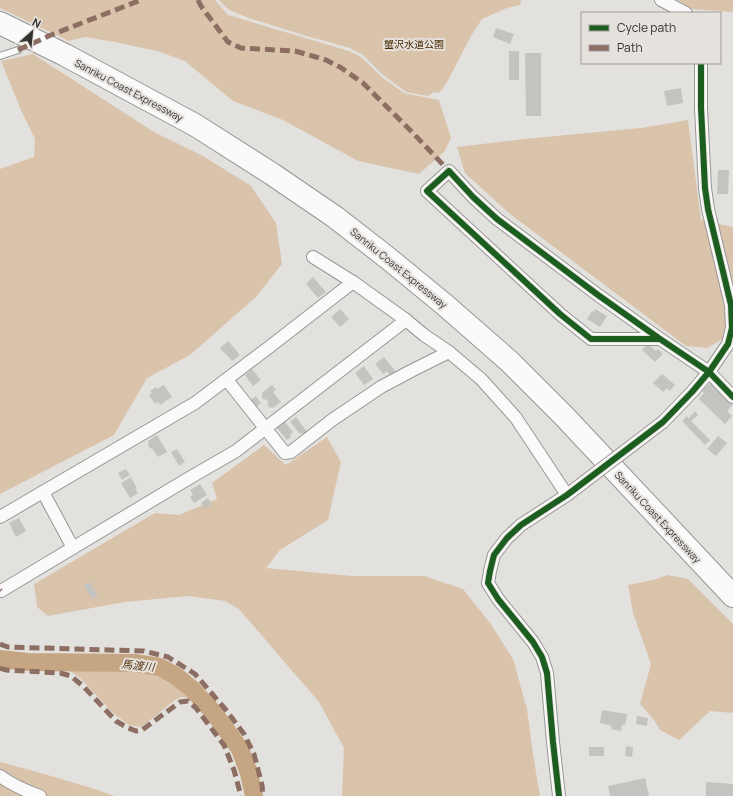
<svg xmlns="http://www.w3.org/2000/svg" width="733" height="796" viewBox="0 0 733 796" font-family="Manrope,'Noto Sans JP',sans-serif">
<rect width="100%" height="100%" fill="#e3e1de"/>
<!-- green -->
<g fill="#dac3ab">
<path d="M 0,0 L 215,0 L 228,15 L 349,51 L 361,57 L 383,78 L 404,93 L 439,100 L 451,138 L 444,152 L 419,174 L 358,161 L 283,120 L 233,101 L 185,61 L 157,51 L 115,42 L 85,37 L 69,41 L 0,8 Z"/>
<path d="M 219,0 L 521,0 L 520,5 L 507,8 L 482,19 L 471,36 L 446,84 L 439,93 L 434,92 L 428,96 L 406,92 L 383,75 L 363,55 L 350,48 L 303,35 L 249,18 L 229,10 Z"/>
<path d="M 677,0 L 733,0 L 733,12 L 693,9 Z"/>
<path d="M 33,54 L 154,132 L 203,156 L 251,186 L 276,223 L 282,264 L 256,297 L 190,355 L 147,378 L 114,435 L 0,494 L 0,169 L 34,157 L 35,139 L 21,110 L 1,61 Z"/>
<path d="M 688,120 L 701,220 L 733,227 L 733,333 L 707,348 L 686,346 L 510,214 L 465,173 L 457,147 L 524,139 L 641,128 Z"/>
<path d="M 327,437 L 341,462 L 328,520 L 280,550 L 266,568 L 352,576 L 424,576 L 463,589 L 490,623 L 513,659 L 527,709 L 533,754 L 540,796 L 342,796 L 344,748 L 319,702 L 239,609 L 225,601 L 188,596 L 125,602 L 48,616 L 37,607 L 34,584 L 155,513 L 179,515 L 217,499 L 212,483 L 264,445 L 286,465 Z"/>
<path d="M 668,575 L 688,579 L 733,624 L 733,713 L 710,711 L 679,740 L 660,730 L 654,720 L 640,704 L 651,664 L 633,613 L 628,585 L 653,580 Z"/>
<path d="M 72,667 L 139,670 L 155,673 L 170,680 L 190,694 L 190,698 L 182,697 L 175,700 L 144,725 L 139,727 L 129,725 L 114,714 L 80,678 L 70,671 Z"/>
<path d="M 0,762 C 39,772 77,783 115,796 L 0,796 Z"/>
</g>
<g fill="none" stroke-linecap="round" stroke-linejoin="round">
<!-- river -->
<path stroke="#c6a682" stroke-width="18" d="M 0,659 L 28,662 L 135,663 L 160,667 L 176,676 L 192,689 L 214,713 L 240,749 L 249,773 L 254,796"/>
</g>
<!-- building -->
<g fill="#c4c3c0">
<path d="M 496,28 L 514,34 L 510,44 L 493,37 Z"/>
<rect x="509" y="51" width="10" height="29"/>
<path d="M 525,53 L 541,53 L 541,116 L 526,116 Z"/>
<path d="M 681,88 L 683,103 L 667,106 L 664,91 Z"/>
<path d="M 718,170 L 729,170 L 728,194 L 717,194 Z"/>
<path d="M 313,277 L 326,292 L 318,298 L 306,284 Z"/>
<path d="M 340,309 L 349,319 L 340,327 L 331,317 Z"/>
<path d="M 595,309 L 607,316 L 600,327 L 587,319 L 592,311 L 594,312 Z"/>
<path d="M 228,341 L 240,355 L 232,361 L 220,348 Z"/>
<path d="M 648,344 L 656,351 L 658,349 L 663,354 L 655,362 L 642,350 Z"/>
<path d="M 384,357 L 396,372 L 390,376 L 387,371 L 383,374 L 375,364 Z"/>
<path d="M 364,366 L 373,379 L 364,385 L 355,373 Z"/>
<path d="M 252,369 L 261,380 L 253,386 L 245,375 Z"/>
<path d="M 662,374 L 675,385 L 670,391 L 667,388 L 663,392 L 653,383 Z"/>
<path d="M 711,382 L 733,403 L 733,404 L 727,411 L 732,416 L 725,424 L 699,399 L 704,393 L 702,391 Z"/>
<path d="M 164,385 L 172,397 L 160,405 L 158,402 L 155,404 L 149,395 L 152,393 L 150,391 L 156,387 L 157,389 Z"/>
<path d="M 272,385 L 276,390 L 273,392 L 281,402 L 273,408 L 272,407 L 270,408 L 267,404 L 269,402 L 266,399 L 264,400 L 261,396 L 263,395 L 262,393 Z"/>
<path d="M 256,396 L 261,403 L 256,407 L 251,400 Z"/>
<path d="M 695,411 L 698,415 L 691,421 L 710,440 L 705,445 L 682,421 L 687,416 L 689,418 Z"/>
<path d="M 296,417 L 308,433 L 304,435 L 302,433 L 300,434 L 290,422 Z"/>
<path d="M 285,422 L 293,432 L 290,435 L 291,437 L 287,440 L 277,428 Z"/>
<path d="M 157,435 L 167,452 L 158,457 L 152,448 L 150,449 L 148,444 L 149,443 L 148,441 Z"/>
<path d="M 718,436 L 727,443 L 716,456 L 707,449 Z"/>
<path d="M 177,449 L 185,462 L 179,466 L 171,452 Z"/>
<path d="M 126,469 L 130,475 L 122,480 L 118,473 Z"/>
<path d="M 131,477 L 137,488 L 135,489 L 138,493 L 130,498 L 121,483 Z"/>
<path d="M 200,484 L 207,495 L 194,503 L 190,497 L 193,495 L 190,490 Z"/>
<path d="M 208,498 L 212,504 L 204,509 L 201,503 Z"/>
<path d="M 19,518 L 26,531 L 16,537 L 9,523 Z"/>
<path d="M 90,582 L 98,596 L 92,599 L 84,585 Z"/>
<path d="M 602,710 L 627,714 L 625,725 L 622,725 L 621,731 L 611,729 L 612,726 L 600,723 Z"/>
<path d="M 637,716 L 648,718 L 647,726 L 636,724 Z"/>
<path d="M 626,746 L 633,747 L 632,757 L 625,756 Z"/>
<rect x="589" y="747" width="15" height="9"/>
<path d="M 645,778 L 649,796 L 610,796 L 608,786 Z"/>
<path d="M 706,782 L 733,784 L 733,796 L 706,796 Z"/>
</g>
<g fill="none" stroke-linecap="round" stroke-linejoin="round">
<defs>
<path id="service" d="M 0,56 L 18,50"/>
<g id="minor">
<path d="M 661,0 L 686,13"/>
<path d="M 313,257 L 353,282 L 406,320 L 424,335 L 449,352 L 481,379 L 516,418 L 567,495"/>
<path d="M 660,339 L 591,339 L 560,314 L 427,191 L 449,171 L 473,197 L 497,219 L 598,295 L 660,339 L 709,372 L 733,397"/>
<path d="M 227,380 L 285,453 L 291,452 L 332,420 L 381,387 L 411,371 L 449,352"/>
<path d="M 663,422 L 692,392 L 709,372 L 728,344 L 732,328 L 731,305 L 708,209 L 705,188 L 701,108 L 701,63"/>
<path d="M 43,492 L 73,548"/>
<path d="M 0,517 L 195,403 L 268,348 L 353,282"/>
<path d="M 1,591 L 191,477 L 236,451 L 406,320"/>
<path d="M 0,776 C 12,785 26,791 40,796"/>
<path d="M 559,796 L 553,742 L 547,673 L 542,657 L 533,642 L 498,599 L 488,583 L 490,571 L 494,555 L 507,538 L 521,525 L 567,495 L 584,482"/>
</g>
<path id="motorway" d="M 0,23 L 65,55 L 195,125 L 272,174 L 335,217 L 389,259 L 445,305 L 510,362 L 564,416 L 733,596"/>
</defs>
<!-- service casing -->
<use href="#service" stroke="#989694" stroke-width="8"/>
<!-- minor casing -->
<use href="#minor" stroke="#989694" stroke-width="14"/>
<!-- motorway casing -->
<use href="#motorway" stroke="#989694" stroke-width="24"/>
<!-- service -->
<use href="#service" stroke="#fbfafa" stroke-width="6"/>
<!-- minor -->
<use href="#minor" stroke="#fbfafa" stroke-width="12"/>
<!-- motorway -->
<use href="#motorway" stroke="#fbfafa" stroke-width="22"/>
<defs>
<path id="minor-bridge" d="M 584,482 L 663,422"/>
</defs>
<!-- minor-bridge casing -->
<use href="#minor-bridge" stroke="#989694" stroke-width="14" stroke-linecap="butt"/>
<!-- minor-bridge -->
<use href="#minor-bridge" stroke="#fbfafa" stroke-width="12"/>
<!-- quiet -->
<g stroke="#8d6e63" stroke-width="5" stroke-dasharray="10 5" stroke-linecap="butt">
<path d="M 198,0 L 201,6 L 228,42 L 241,48 L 295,51 L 326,60 L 340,67 L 363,83 L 412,132 L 449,171"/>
<path d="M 18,50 L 51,35 L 141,0"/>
<path d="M 0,590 L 1,591"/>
<path d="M 0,644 L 8,647 L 144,651 L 168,657 L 195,674 L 226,710 L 244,734 L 254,754 L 262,785 L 263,796"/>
<path d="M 0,668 L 6,670 L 60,673 L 71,676 L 84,687 L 116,721 L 128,728 L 136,731 L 142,730 L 180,702 L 188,701 L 196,708 L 224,745 L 234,770 L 241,796"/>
</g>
<defs>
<g id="cycleway">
<path d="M 660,339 L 591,339 L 560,314 L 427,191 L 449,171 L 473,197 L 497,219 L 598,295 L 660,339 L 709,372 L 733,397"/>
<path d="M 559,796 L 553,742 L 547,673 L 542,657 L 533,642 L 498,599 L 488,583 L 490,571 L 494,555 L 507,538 L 521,525 L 567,495 L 663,422 L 692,392 L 709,372 L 728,344 L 732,328 L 731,305 L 708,209 L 705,188 L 701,108 L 701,63"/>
</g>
</defs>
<!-- cycleway casing -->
<use href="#cycleway" stroke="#e5e1dc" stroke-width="8"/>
<!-- cycleway -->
<use href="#cycleway" stroke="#1b5e20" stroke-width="6"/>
</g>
<g text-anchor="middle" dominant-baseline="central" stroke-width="4" stroke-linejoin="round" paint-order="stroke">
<!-- park labels -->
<g font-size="10" fill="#4a2b01" stroke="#e5e1dc">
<text x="414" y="44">蟹沢水道公園</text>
</g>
<!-- street labels -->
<g font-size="10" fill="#353331" stroke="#e5e1dc">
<text transform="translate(129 90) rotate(28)">Sanriku Coast Expressway</text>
<text transform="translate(399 268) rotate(39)">Sanriku Coast Expressway</text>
<text transform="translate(658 517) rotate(47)">Sanriku Coast Expressway</text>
</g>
<!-- water labels -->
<g font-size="11" font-style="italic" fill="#5a3913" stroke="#e5e1dc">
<text transform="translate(138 665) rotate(6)">馬渡川</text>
</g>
</g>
<!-- legend -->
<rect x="581" y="12" width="140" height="52" fill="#e5e1dc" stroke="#9f9b98"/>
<rect x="589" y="25" width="20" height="6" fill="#1b5e20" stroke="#9f9b98"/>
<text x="617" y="32" font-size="12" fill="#353331">Cycle path</text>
<rect x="589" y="45" width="20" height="6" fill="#8d6e63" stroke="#9f9b98"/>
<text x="617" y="52" font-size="12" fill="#353331">Path</text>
<!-- north arrow -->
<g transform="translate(32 32) rotate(27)" stroke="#e5e1dc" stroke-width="3" paint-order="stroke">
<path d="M0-3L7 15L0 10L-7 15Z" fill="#353331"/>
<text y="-6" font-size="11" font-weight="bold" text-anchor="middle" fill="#353331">N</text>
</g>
</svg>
